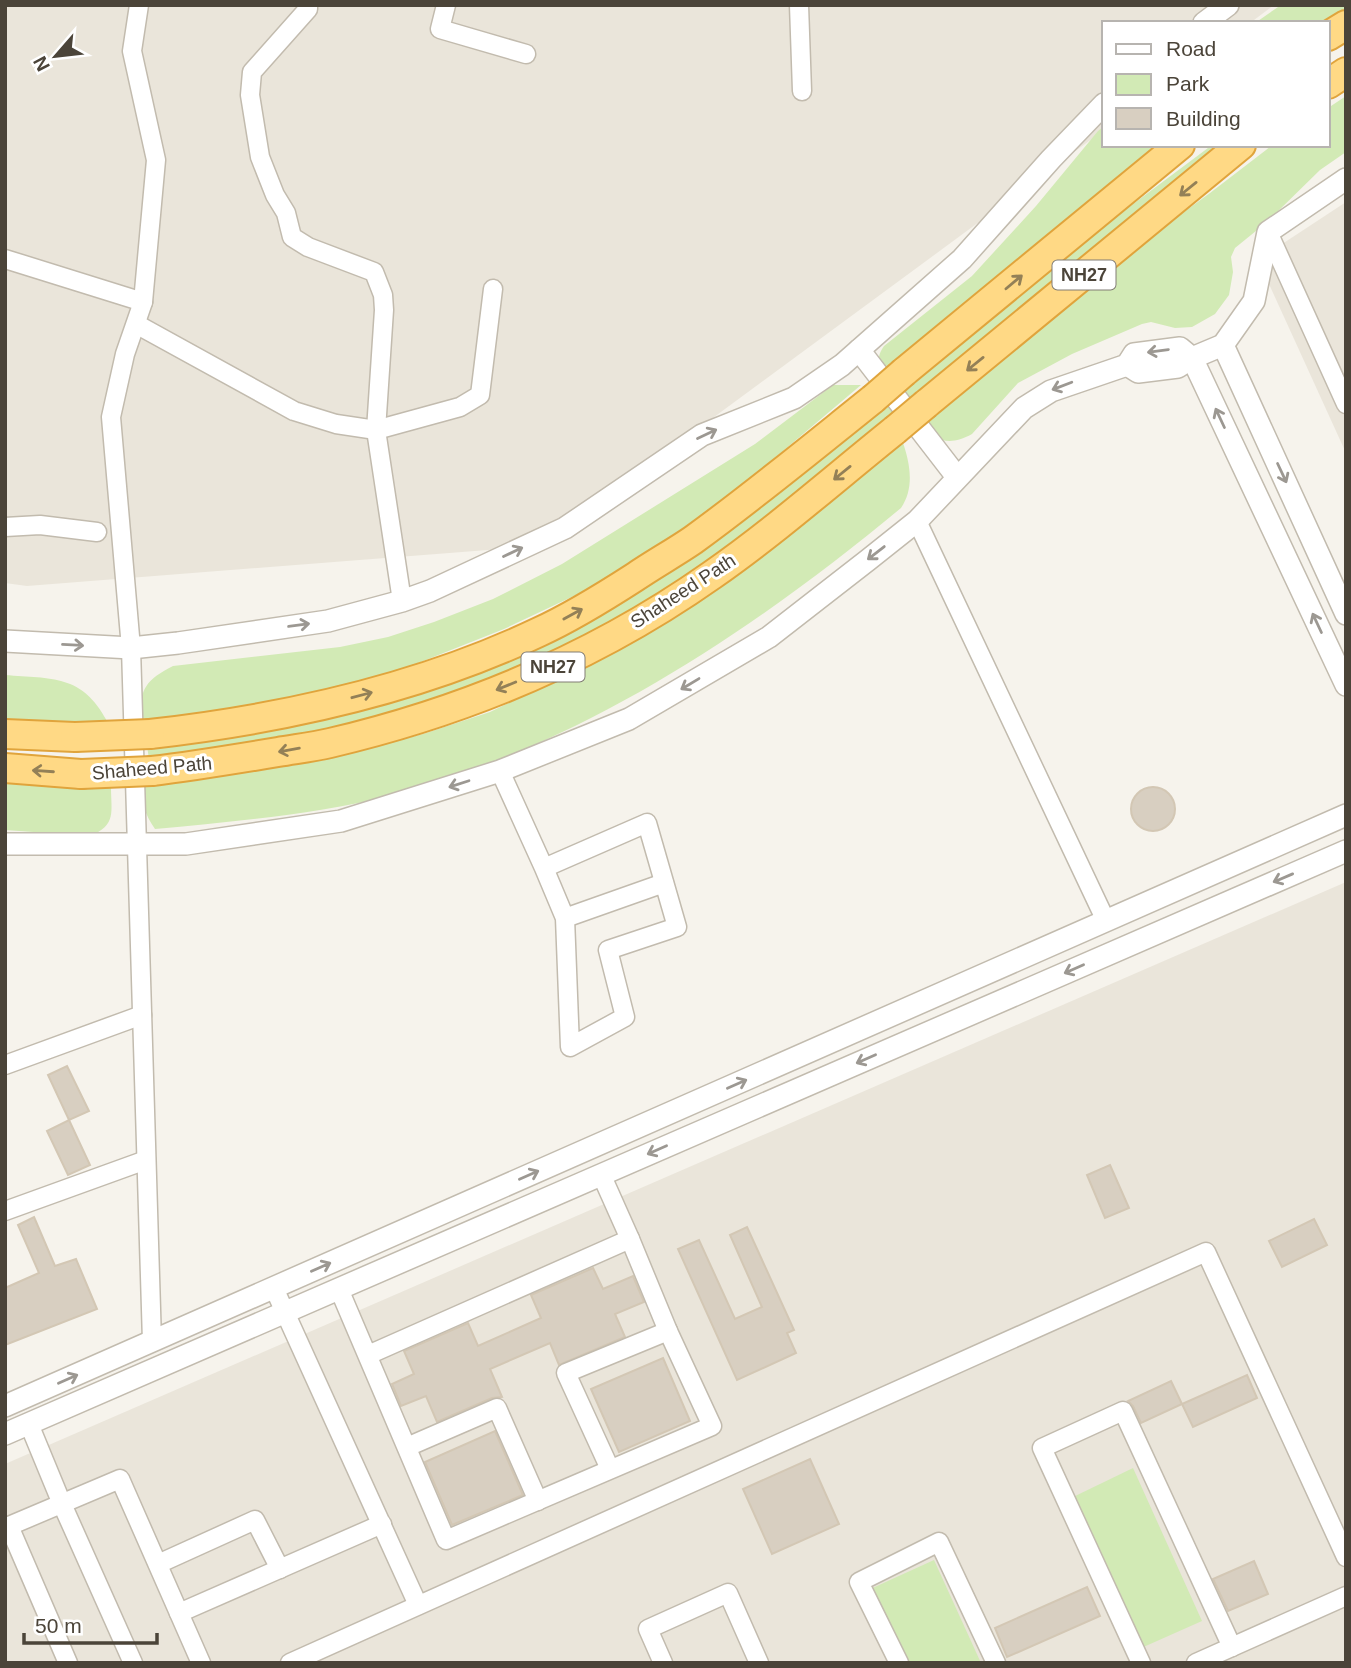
<svg xmlns="http://www.w3.org/2000/svg" width="1351" height="1668" viewBox="0 0 1351 1668" font-family="Arial,sans-serif">
<rect width="100%" height="100%" fill="#f6f3ec"/>
<!-- residential -->
<g fill="#eae5da">
<path d="M 5,5 L 1274,5 L 1250,23 L 1104,23 L 1104,130 L 539,546 L 27,586 L 5,583 Z"/>
<path d="M 1346,202 L 1346,453 L 1258,260 Z"/>
<path d="M 1346,882 L 1346,1663 L 5,1663 L 5,1464 Z"/>
</g>
<!-- green -->
<g fill="#d2eab5">
<path d="M 1281,5 L 1346,5 L 1346,22 L 1255,23 Z"/>
<path d="M 1346,96 L 1346,152 L 1320,170 L 1267,222 L 1235,248 L 1231,257 L 1233,272 L 1229,295 L 1215,314 L 1192,327 L 1175,328 L 1151,322 L 1142,324 L 1072,354 L 1018,383 L 972,434 C 950,446 937,442 921,425 L 1111,265 L 1210,193 L 1266,150 L 1272,145 L 1328,145 L 1328,108 Z"/>
<path d="M 1104,126 L 1104,145 L 1171,145 L 881,373 C 878,362 877,356 884,346 L 972,276 L 1036,206 L 1098,131 Z"/>
<path d="M 1212,145 L 1233,145 L 891,419 L 670,593 L 493,682 L 321,734 L 149,759 L 147,746 L 557,635 Z"/>
<path d="M 833,385 L 861,385 L 750,479 L 674,535 L 619,571 L 576,595 L 504,629 L 393,673 L 335,690 L 188,717 L 140,719 C 140,688 146,680 173,666 L 340,647 L 388,637 L 434,622 L 493,599 L 562,564 L 755,444 Z"/>
<path d="M 902,440 C 910,462 915,488 901,508 C 773,614 629,713 472,770 C 446,779 419,790 391,796 C 314,814 234,822 155,829 C 145,815 142,802 138,786 L 324,760 L 423,734 L 490,712 L 609,654 Z"/>
<path d="M 5,675 C 52,679 82,674 107,721 L 58,723 L 5,722 Z"/>
<path d="M 5,782 L 111,787 C 111,812 117,825 90,836 L 5,830 Z"/>
<path d="M 1133,1468 L 1202,1621 L 1139,1649 L 1069,1499 Z"/>
<path d="M 934,1560 L 981,1663 L 900,1663 L 866,1591 Z"/>
</g>
<!-- building -->
<g fill="#d8cfc1" stroke="#d3c7b4" stroke-width="2">
<circle cx="1153" cy="809" r="22"/>
<path d="M 67,1066 L 89,1111 L 69,1120 L 48,1075 Z"/>
<path d="M 69,1120 L 90,1165 L 68,1175 L 47,1131 Z"/>
<path d="M 1110,1165 L 1129,1208 L 1105,1218 L 1087,1175 Z"/>
<path d="M 34,1217 L 55,1266 L 76,1259 L 97,1309 L 5,1345 L 5,1288 L 39,1273 L 18,1225 Z"/>
<path d="M 1314,1219 L 1327,1245 L 1282,1267 L 1269,1241 Z"/>
<path d="M 747,1227 L 794,1330 L 787,1333 L 796,1353 L 737,1380 L 678,1249 L 699,1240 L 735,1319 L 762,1307 L 730,1235 Z"/>
<path d="M 593,1268 L 603,1289 L 633,1276 L 644,1302 L 615,1314 L 625,1337 L 559,1365 L 550,1343 L 490,1369 L 502,1397 L 492,1398 L 437,1422 L 426,1396 L 401,1406 L 392,1384 L 414,1374 L 404,1351 L 468,1323 L 478,1346 L 541,1318 L 531,1295 Z"/>
<path d="M 663,1358 L 690,1421 L 619,1452 L 591,1389 Z"/>
<path d="M 1247,1375 L 1257,1398 L 1193,1427 L 1182,1404 Z"/>
<path d="M 1171,1381 L 1182,1404 L 1141,1423 L 1133,1406 L 1128,1401 Z"/>
<path d="M 495,1431 L 523,1495 L 452,1525 L 425,1462 Z"/>
<path d="M 810,1459 L 839,1524 L 772,1554 L 743,1489 Z"/>
<path d="M 1254,1561 L 1268,1594 L 1228,1611 L 1213,1579 Z"/>
<path d="M 1087,1587 L 1100,1616 L 1007,1657 L 995,1628 Z"/>
</g>
<g fill="none" stroke-linecap="round" stroke-linejoin="round">
<defs>
<g id="minor">
<path d="M 139,5 L 132,51 L 156,160 L 143,302"/>
<path d="M 308,5 L 308,9 L 252,72 L 250,95 L 260,157 L 275,195 L 286,213 L 292,237 L 308,247 L 374,272 L 383,295 L 384,310 L 376,430 L 402,601"/>
<path d="M 446,5 L 440,29 L 526,54"/>
<path d="M 799,5 L 802,91"/>
<path d="M 1268,232 L 1346,404"/>
<path d="M 5,259 L 143,302 L 125,354 L 111,417 L 131,648 L 152,1342"/>
<path d="M 136,324 L 294,411 L 336,424 L 376,430 L 460,407 L 480,395 L 493,289"/>
<path d="M 917,521 L 1106,921"/>
<path d="M 5,527 L 40,525 L 97,532"/>
<path d="M 500,771 L 544,868 L 565,918 L 570,1047 L 625,1017 L 608,950 L 677,927 L 647,823 L 544,868"/>
<path d="M 565,918 L 664,883"/>
<path d="M 5,1065 L 142,1015"/>
<path d="M 601,1174 L 630,1239"/>
<path d="M 5,1211 L 146,1160"/>
<path d="M 274,1288 L 418,1605"/>
<path d="M 339,1289 L 446,1540 L 712,1426 L 668,1331 L 630,1239 L 368,1355"/>
<path d="M 29,1424 L 62,1504 L 133,1663"/>
<path d="M 407,1447 L 497,1408 L 538,1501"/>
<path d="M 610,1469 L 566,1373 L 668,1331"/>
<path d="M 158,1564 L 255,1520 L 280,1569"/>
<path d="M 179,1613 L 382,1524"/>
<path d="M 68,1663 L 9,1526 L 120,1479 L 201,1663"/>
<path d="M 290,1663 L 1206,1252 L 1346,1557"/>
<path d="M 663,1663 L 648,1629 L 728,1593 L 759,1663"/>
<path d="M 899,1663 L 859,1582 L 939,1542 L 996,1663"/>
<path d="M 1141,1663 L 1042,1448 L 1123,1411 L 1232,1647"/>
<path d="M 1196,1663 L 1346,1596"/>
</g>
<g id="tertiary">
<path d="M 1204,23 L 1228,5"/>
<path d="M 1223,345 L 1346,614"/>
<path d="M 859,350 L 957,477"/>
<path d="M 1127,365 L 1138,372 L 1178,367 L 1192,358 L 1223,345 L 1254,301 L 1268,232 L 1346,179"/>
<path d="M 5,641 L 131,648 L 178,643 L 328,621 L 402,601 L 430,591 L 565,528 L 702,435 L 794,398 L 842,365 L 962,259 L 1051,159 L 1104,104"/>
<path d="M 5,844 L 186,844 L 341,821 L 500,771 L 629,719 L 769,637 L 868,560 L 917,521 L 1024,408 L 1051,391 L 1127,365 L 1134,354 L 1180,348 L 1192,358 L 1346,685"/>
<path d="M 5,1406 L 1346,815"/>
<path d="M 5,1434 L 1346,851"/>
</g>
<g id="trunk">
<path d="M 1328,36 L 1346,25"/>
<path d="M 1328,84 L 1346,72"/>
<path d="M 904,372 L 1180,145"/>
<path d="M 926,404 L 1241,145"/>
<path d="M 5,734 L 75,737"/>
<path d="M 150,734 C 283,719 417,690 539,632 C 572,617 604,597 635,577 C 654,564 674,553 693,540 C 755,495 813,447 873,399"/>
<path d="M 5,768 L 81,774"/>
<path d="M 152,771 C 194,766 236,759 278,752 C 295,749 313,747 330,743 C 466,711 597,656 712,575 C 775,531 834,479 895,430"/>
</g>
</defs>
<!-- minor casing -->
<use href="#minor" stroke="#c2bbae" stroke-width="21"/>
<!-- tertiary casing -->
<use href="#tertiary" stroke="#c2bbae" stroke-width="24"/>
<!-- trunk casing -->
<use href="#trunk" stroke="#e0a43c" stroke-width="32"/>
<!-- minor -->
<use href="#minor" stroke="#fff" stroke-width="18"/>
<!-- tertiary -->
<use href="#tertiary" stroke="#fff" stroke-width="21"/>
<!-- trunk -->
<use href="#trunk" stroke="#ffd985" stroke-width="28"/>
<defs>
<g id="trunk-bridge">
<path d="M 873,399 L 904,372"/>
<path d="M 895,430 L 926,404"/>
<path d="M 75,737 L 150,734"/>
<path d="M 81,774 L 152,771"/>
</g>
</defs>
<!-- trunk-bridge casing -->
<use href="#trunk-bridge" stroke="#e0a43c" stroke-width="32" stroke-linecap="butt"/>
<!-- trunk-bridge -->
<use href="#trunk-bridge" stroke="#ffd985" stroke-width="28"/>
</g>
<!-- one-way arrows -->
<defs><path id="oneway-shaft" d="M-6 0H5M1.5-3L5.5 0L1.5 3" fill="none" stroke-width="1.6" stroke-linecap="round" stroke-linejoin="round" transform="scale(1.75)"/></defs>
<g stroke="#938057">
<use href="#oneway-shaft" transform="translate(1188 189) rotate(141)"/>
<use href="#oneway-shaft" transform="translate(1014 282) rotate(-40)"/>
<use href="#oneway-shaft" transform="translate(975 364) rotate(141)"/>
<use href="#oneway-shaft" transform="translate(842 473) rotate(141)"/>
<use href="#oneway-shaft" transform="translate(573 614) rotate(-29)"/>
<use href="#oneway-shaft" transform="translate(506 686) rotate(158)"/>
<use href="#oneway-shaft" transform="translate(362 695) rotate(-15)"/>
<use href="#oneway-shaft" transform="translate(289 750) rotate(170)"/>
<use href="#oneway-shaft" transform="translate(43 771) rotate(-176)"/>
</g>
<g stroke="#9c9892">
<use href="#oneway-shaft" transform="translate(1158 351) rotate(172)"/>
<use href="#oneway-shaft" transform="translate(1062 386) rotate(159)"/>
<use href="#oneway-shaft" transform="translate(1220 418) rotate(-115)"/>
<use href="#oneway-shaft" transform="translate(707 434) rotate(-25)"/>
<use href="#oneway-shaft" transform="translate(1282 473) rotate(65)"/>
<use href="#oneway-shaft" transform="translate(513 552) rotate(-25)"/>
<use href="#oneway-shaft" transform="translate(876 553) rotate(142)"/>
<use href="#oneway-shaft" transform="translate(1317 623) rotate(-115)"/>
<use href="#oneway-shaft" transform="translate(299 625) rotate(-8)"/>
<use href="#oneway-shaft" transform="translate(73 645) rotate(3)"/>
<use href="#oneway-shaft" transform="translate(690 684) rotate(149)"/>
<use href="#oneway-shaft" transform="translate(459 784) rotate(162)"/>
<use href="#oneway-shaft" transform="translate(1283 878) rotate(157)"/>
<use href="#oneway-shaft" transform="translate(1074 969) rotate(156)"/>
<use href="#oneway-shaft" transform="translate(866 1059) rotate(156)"/>
<use href="#oneway-shaft" transform="translate(737 1084) rotate(-24)"/>
<use href="#oneway-shaft" transform="translate(657 1150) rotate(156)"/>
<use href="#oneway-shaft" transform="translate(529 1175) rotate(-24)"/>
<use href="#oneway-shaft" transform="translate(321 1267) rotate(-24)"/>
<use href="#oneway-shaft" transform="translate(68 1379) rotate(-24)"/>
</g>
<g text-anchor="middle" dominant-baseline="central" stroke-width="6" stroke-linejoin="round" paint-order="stroke">
<!-- shield labels -->
<g fill="#fff" stroke="#817c74" stroke-width="2">
<rect x="1052.5" y="260.5" width="63" height="29" rx="5"/>
<rect x="521.5" y="652.5" width="63" height="29" rx="5"/>
</g>
<g font-size="18" font-weight="bold" fill="#4b4439">
<text x="1084" y="275">NH27</text>
<text x="553" y="667">NH27</text>
</g>
<!-- street labels -->
<g font-size="19" fill="#4b4439" stroke="#fff">
<text transform="translate(683 591) rotate(-33)">Shaheed Path</text>
<text transform="translate(152 768) rotate(-5)">Shaheed Path</text>
</g>
</g>
<!-- border -->
<rect width="1351" height="1668" fill="none" stroke="#4b4439" stroke-width="14"/>
<!-- legend -->
<rect x="1102" y="21" width="228" height="126" fill="#ffffff" stroke="#b7b4b0" stroke-width="2"/>
<rect x="1116" y="44" width="35" height="10" fill="#ffffff" stroke="#b7b4b0" stroke-width="2"/>
<text x="1166" y="56" font-size="21" fill="#4b4439">Road</text>
<rect x="1116" y="74" width="35" height="21" fill="#d2eab5" stroke="#b7b4b0" stroke-width="2"/>
<text x="1166" y="91" font-size="21" fill="#4b4439">Park</text>
<rect x="1116" y="108" width="35" height="21" fill="#d8cfc1" stroke="#b7b4b0" stroke-width="2"/>
<text x="1166" y="126" font-size="21" fill="#4b4439">Building</text>
<!-- north arrow -->
<g transform="translate(56 56) rotate(242)" stroke="#ffffff" stroke-width="5" paint-order="stroke">
<path d="M0-5L12 26L0 18L-12 26Z" fill="#4b4439"/>
<text y="-10" font-size="19" font-weight="bold" text-anchor="middle" fill="#4b4439">N</text>
</g>
<!-- scale -->
<path d="M24 1633v10h133v-10" fill="none" stroke="#4b4439" stroke-width="3.5"/>
<text x="35" y="1633" font-size="21" fill="#4b4439" stroke="#ffffff" stroke-width="5" paint-order="stroke">50 m</text>
</svg>
